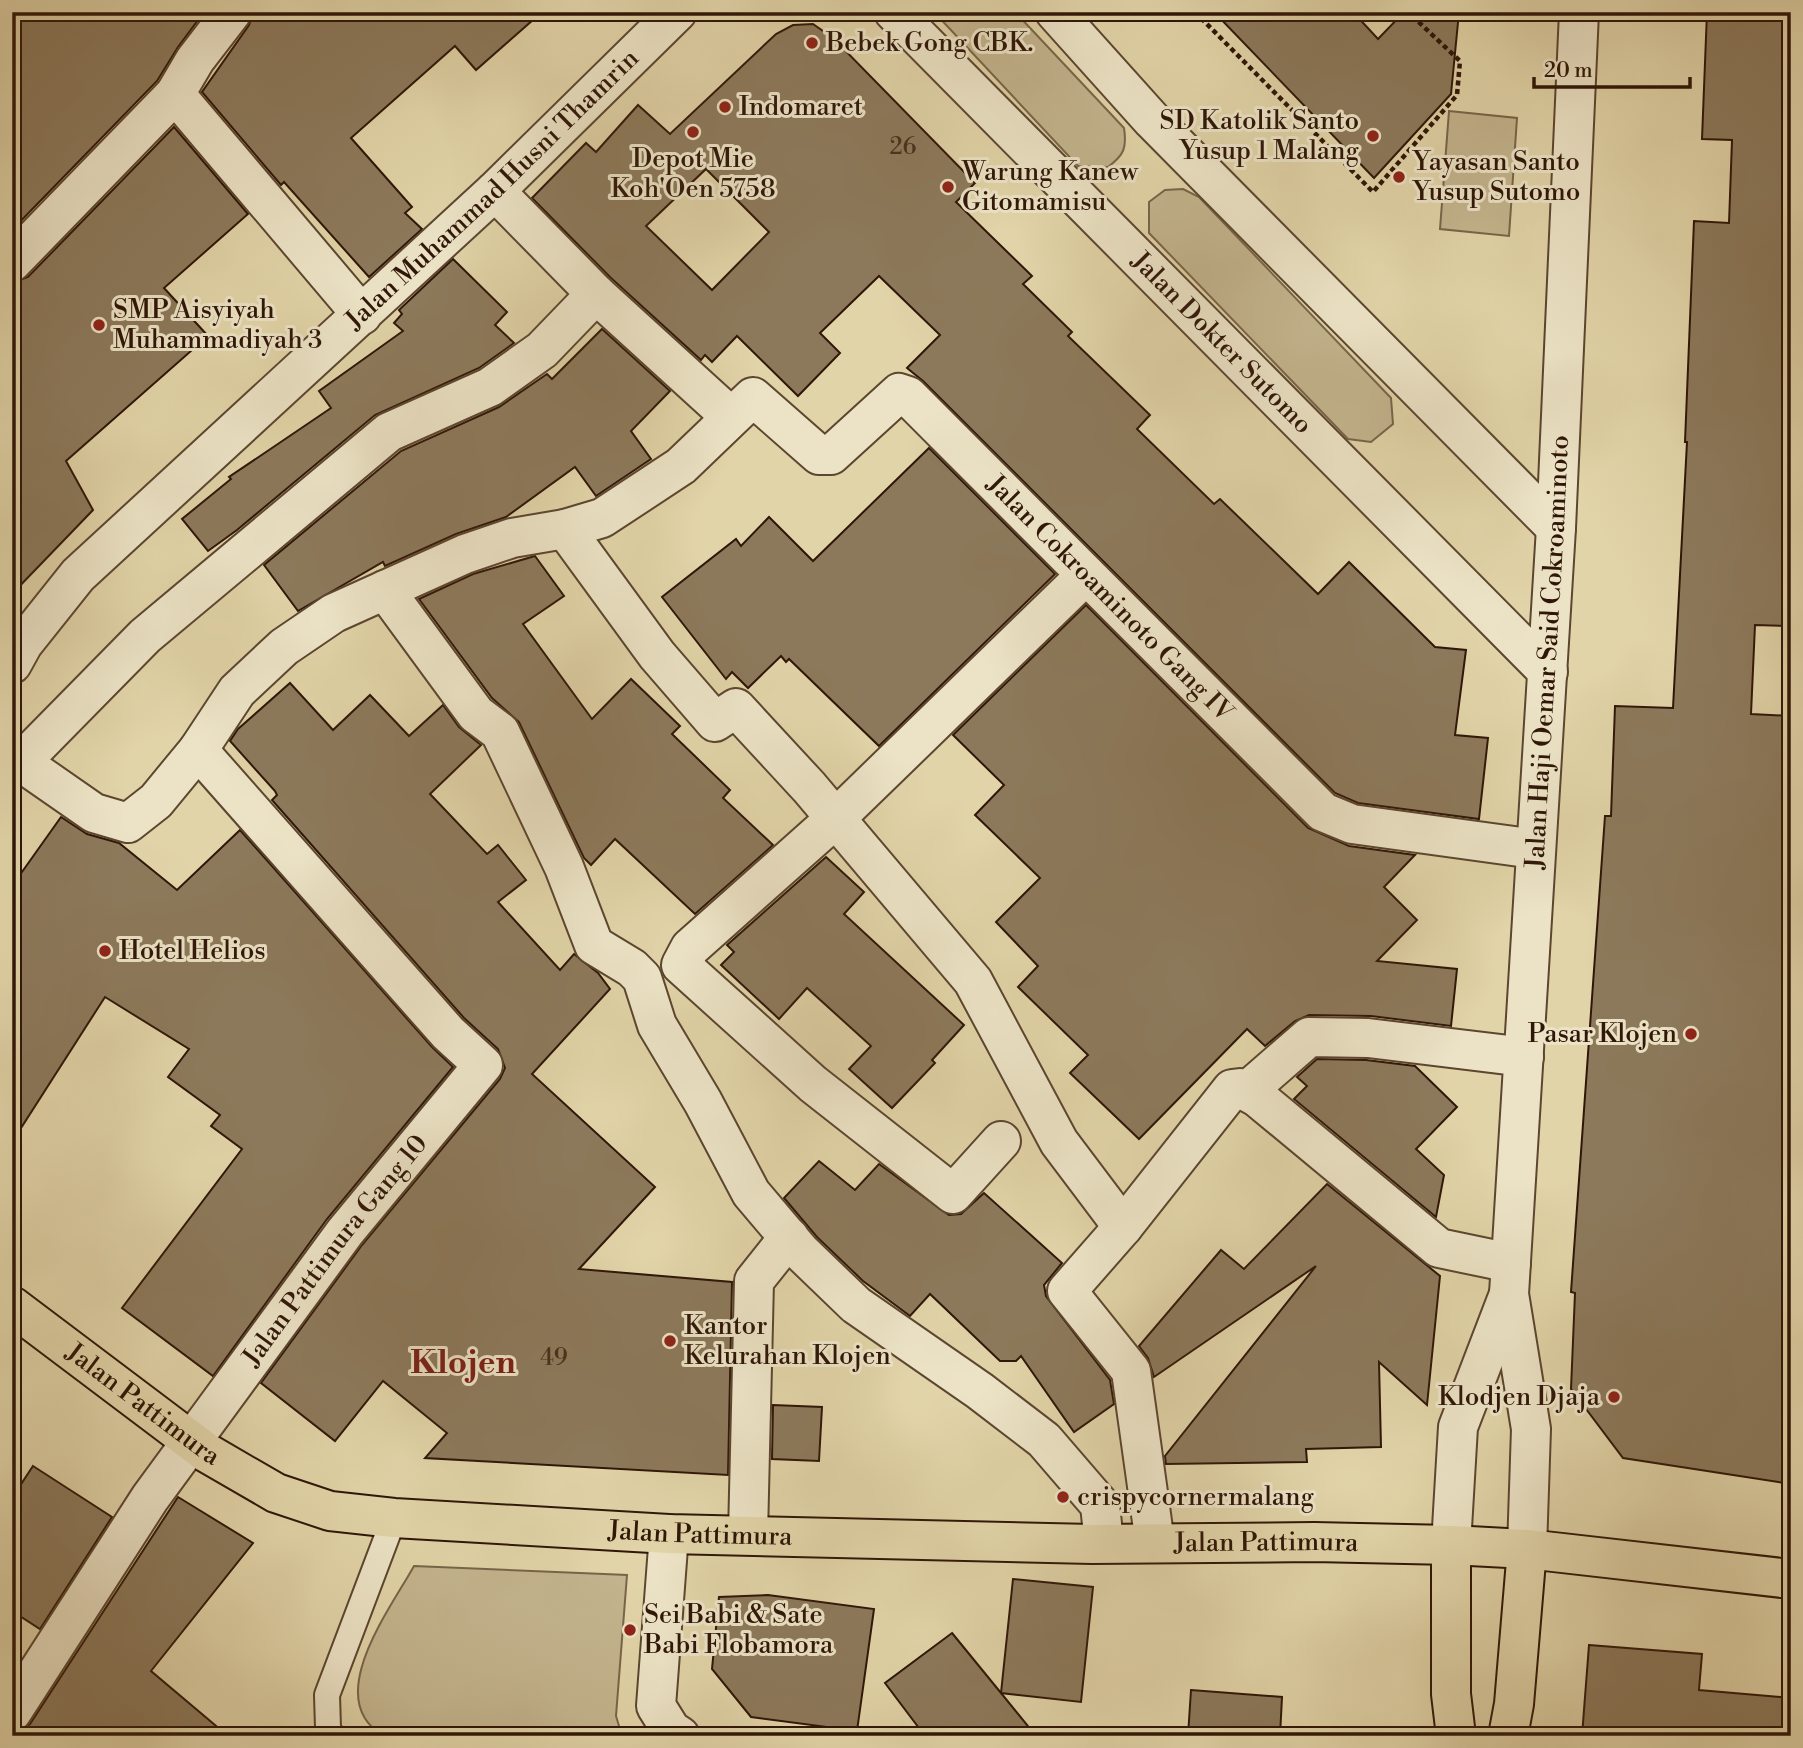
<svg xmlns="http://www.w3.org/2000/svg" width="1803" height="1748" viewBox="0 0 1803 1748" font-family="'Libre Bodoni',serif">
<rect width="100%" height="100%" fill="#e1d4a8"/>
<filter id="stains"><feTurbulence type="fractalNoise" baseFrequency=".00286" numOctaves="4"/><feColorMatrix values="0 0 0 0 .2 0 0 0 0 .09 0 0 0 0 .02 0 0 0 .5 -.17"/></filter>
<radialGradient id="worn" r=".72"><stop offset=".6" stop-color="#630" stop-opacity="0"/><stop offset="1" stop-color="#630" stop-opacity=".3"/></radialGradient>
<!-- green -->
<g fill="#c3b48d" stroke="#79654a" stroke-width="2">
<path d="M 934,12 L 1015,12 L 1124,128 C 1127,148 1124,155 1108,167 L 1078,166 Z"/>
<path d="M 1449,111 L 1517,118 L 1509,236 L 1440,229 Z"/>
<path d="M 1183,189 L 1199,197 L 1391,398 L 1393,424 L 1371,442 L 1348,439 L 1149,233 L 1149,202 L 1165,190 Z"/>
<path d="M 414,1566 L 627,1575 L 616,1716 L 622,1736 L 384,1736 C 320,1700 391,1608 414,1566 Z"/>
</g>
<!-- building -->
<g fill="#8c795b" stroke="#2f1608" stroke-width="2" fill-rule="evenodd">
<path d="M 12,12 L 204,12 L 178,47 L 157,81 L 12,230 Z"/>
<path d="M 253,12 L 542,12 L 476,70 L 455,46 L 351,138 L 412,207 L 405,213 L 422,229 L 369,277 L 284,182 L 281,185 L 202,92 L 249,25 Z"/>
<path d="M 1214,12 L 1353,12 L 1378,39 L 1404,12 L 1459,12 L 1451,94 L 1374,178 Z"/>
<path d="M 1707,12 L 1791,12 L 1791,626 L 1755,625 L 1751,714 L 1791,716 L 1791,1484 L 1623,1458 L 1571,1389 L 1575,1293 L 1571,1292 L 1605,816 L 1611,816 L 1615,706 L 1673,708 L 1687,442 L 1685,442 L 1694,221 L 1729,223 L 1732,140 L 1702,139 Z"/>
<path d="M 813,24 L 833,38 L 975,183 L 956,202 L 1032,276 L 1023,284 L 1072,332 L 1068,336 L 1150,415 L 1137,429 L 1214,504 L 1220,499 L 1318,594 L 1349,562 L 1435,647 L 1466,650 L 1455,735 L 1488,738 L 1479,819 L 1358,803 L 1335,793 L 923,381 L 907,368 L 940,335 L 879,276 L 820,333 L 840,353 L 798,396 L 737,336 L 712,362 L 705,355 L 701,360 L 611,278 L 532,198 L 586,143 L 596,152 L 638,105 L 670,134 L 776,34 L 793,25 ZM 706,169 L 769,232 L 712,290 L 646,226 Z"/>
<path d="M 174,127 L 248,214 L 164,288 L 208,336 L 66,461 L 93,510 L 12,594 L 12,283 L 28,277 Z"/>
<path d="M 453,259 L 507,312 L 495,325 L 514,343 L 479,368 L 375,415 L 237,530 L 208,551 L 182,519 L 231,479 L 229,477 L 331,408 L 319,391 L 403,331 L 394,323 L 402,314 L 399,310 Z"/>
<path d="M 602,329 L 670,391 L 631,431 L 651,459 L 596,496 L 575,467 L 506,517 L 456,534 L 385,566 L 383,562 L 298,611 L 264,565 L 401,451 L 499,407 L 547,374 L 552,379 Z"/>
<path d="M 929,448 L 1055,574 L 879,746 L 789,659 L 786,662 L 781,656 L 748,688 L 732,672 L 726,679 L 662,597 L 736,539 L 741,546 L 769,517 L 813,561 Z"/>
<path d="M 535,556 L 564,596 L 523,624 L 592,719 L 631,679 L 680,726 L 672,734 L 730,790 L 723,798 L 773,845 L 695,914 L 615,839 L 591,865 L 584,858 L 519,722 L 492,698 L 419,599 L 473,574 Z"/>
<path d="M 1086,605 L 1308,828 L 1349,846 L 1415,855 L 1384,887 L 1417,920 L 1377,961 L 1457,969 L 1451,1026 L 1371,1016 L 1309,1015 L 1295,1021 L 1265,1046 L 1247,1029 L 1139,1139 L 1070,1073 L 1088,1055 L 1018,987 L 1038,966 L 996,922 L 1040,878 L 975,815 L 1004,785 L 953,735 Z"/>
<path d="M 290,683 L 333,730 L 370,695 L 409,736 L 443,705 L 459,727 L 481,745 L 430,794 L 487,854 L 498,845 L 526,880 L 498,902 L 560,970 L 574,954 L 598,973 L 610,989 L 532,1074 L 655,1187 L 579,1269 L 732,1282 L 728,1475 L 425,1458 L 447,1433 L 383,1381 L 335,1441 L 261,1383 L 362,1245 L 500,1079 L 505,1068 L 498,1049 L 464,1018 L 272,800 L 277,795 L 275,791 L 230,741 L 238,729 Z"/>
<path d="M 61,817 L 87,834 L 119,843 L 177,890 L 240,830 L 432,1047 L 453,1067 L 327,1219 L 213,1376 L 122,1308 L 242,1149 L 211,1126 L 220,1115 L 168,1077 L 189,1049 L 105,997 L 12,1142 L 12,886 Z"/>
<path d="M 826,857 L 864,892 L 844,914 L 964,1025 L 932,1060 L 935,1063 L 892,1108 L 849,1069 L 871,1046 L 807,988 L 779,1019 L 721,965 L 734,952 L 727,945 Z"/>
<path d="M 1317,1059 L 1366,1060 L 1415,1066 L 1457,1107 L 1416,1149 L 1444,1175 L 1436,1217 L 1294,1099 L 1307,1086 L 1297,1077 Z"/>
<path d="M 819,1161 L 855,1190 L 879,1164 L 949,1215 L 961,1214 L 984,1193 L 1062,1263 L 1044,1285 L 1046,1296 L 1110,1380 L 1114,1404 L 1074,1432 L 1021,1356 L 1016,1361 L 1000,1361 L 930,1294 L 910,1316 L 863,1281 L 817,1237 L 784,1198 Z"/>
<path d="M 1327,1184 L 1440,1276 L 1427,1405 L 1379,1362 L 1381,1447 L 1306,1449 L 1307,1462 L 1166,1464 L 1165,1456 L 1316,1266 L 1154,1377 L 1148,1358 L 1139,1346 L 1221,1250 L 1244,1269 Z"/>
<path d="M 773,1405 L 822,1407 L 819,1461 L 772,1459 Z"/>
<path d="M 33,1466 L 112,1517 L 40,1629 L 12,1611 L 12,1498 Z"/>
<path d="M 178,1497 L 253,1543 L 151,1671 L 228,1736 L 12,1736 L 30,1724 Z"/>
<path d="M 1013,1579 L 1093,1587 L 1081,1702 L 1001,1693 Z"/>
<path d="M 768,1595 L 874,1609 L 857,1731 L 751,1717 L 712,1669 L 719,1597 Z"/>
<path d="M 952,1633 L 1001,1693 L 1036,1736 L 925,1736 L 885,1683 Z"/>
<path d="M 1589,1645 L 1702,1654 L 1699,1690 L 1791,1698 L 1791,1736 L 1582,1736 Z"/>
<path d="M 1191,1690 L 1282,1697 L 1280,1736 L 1188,1736 Z"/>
</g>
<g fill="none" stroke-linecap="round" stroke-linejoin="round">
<defs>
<path id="service" d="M 332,1736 L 328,1728 L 327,1695 L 394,1518"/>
<g id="minor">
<path id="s1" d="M 894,12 L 1548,672"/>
<path d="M 1055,12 L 1152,120 L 1556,528"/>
<path d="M 175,94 L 362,315"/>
<path d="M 495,191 L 596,294 L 731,417"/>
<path d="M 12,262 L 175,94 L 195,60 L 232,12"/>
<path d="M 565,529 L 657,655 L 715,722 L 736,708 L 809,787 L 973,981 L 1059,1142 L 1123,1227"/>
<path d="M 385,590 L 476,714 L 500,732 L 564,867 L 594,945 L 632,968 L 642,978 L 657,1025 L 703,1102 L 751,1193 L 801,1252 L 856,1305 L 980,1391 L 1044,1440 L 1100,1505 L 1104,1543"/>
<path id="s2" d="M 12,756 L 94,813 L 128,823 L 156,801 L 198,750 L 237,691 L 284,647 L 334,613 L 465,554 L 512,538 L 565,529 L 602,518 L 681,466 L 753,397 L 819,455 L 831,455 L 899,393 L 908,396 L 1323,812 L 1352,824 L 1535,849"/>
<path d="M 21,762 L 145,636 L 389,432 L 490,387 L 542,350 L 596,294"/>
<path d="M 1247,1091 L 1309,1037 L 1368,1038 L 1524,1057"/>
<path d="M 1001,1141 L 953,1194 L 813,1084 L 681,965 L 690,948 L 836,818 L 1086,575"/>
<path d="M 669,1534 L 656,1706 L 671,1730 L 680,1736"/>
<path d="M 748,1535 L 754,1281 L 789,1237"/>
<path d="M 1155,1543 L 1131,1371 L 1067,1291 L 1123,1227 L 1232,1089 L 1240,1088 L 1258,1098 L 1439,1248 L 1511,1263"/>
<path id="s3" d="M 12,1712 L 150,1498 L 345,1232 L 483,1065 L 448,1033 L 198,750"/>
</g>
<g id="tertiary">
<path id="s4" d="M 12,664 L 23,644 L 78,575 L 495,191 L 677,12"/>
<path d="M 1451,1545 L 1458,1427 L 1509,1294"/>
<path id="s5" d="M 1527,1549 L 1531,1429 L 1509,1294 L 1556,528 L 1579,12"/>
</g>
<g id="primary">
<path id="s6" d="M 12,1306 L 207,1453 L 276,1493 L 330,1511 L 394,1518 L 669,1534 L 1092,1544 L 1314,1542 L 1451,1545 L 1527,1549 L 1791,1579"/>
<path d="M 1451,1545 L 1451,1694 L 1456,1736"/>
<path d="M 1508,1736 L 1514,1704 L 1527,1549"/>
</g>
</defs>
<!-- service casing -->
<use href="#service" stroke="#5c4630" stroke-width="28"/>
<!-- minor casing -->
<use href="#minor" stroke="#5c4630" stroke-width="42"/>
<!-- tertiary casing -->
<use href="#tertiary" stroke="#5c4630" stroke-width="42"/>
<!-- primary casing -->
<use href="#primary" stroke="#2f1608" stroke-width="42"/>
<!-- path -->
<path stroke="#2f1608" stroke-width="4.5" stroke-dasharray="5 3.5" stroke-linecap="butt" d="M 1195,12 L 1373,192 L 1457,95 L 1460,61 L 1408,12"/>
<!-- service -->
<use href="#service" stroke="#ece3c6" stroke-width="24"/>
<!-- minor -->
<use href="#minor" stroke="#ece3c6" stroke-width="38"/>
<!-- tertiary -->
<use href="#tertiary" stroke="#ece3c6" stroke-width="38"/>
<!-- primary -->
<use href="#primary" stroke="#e1d4a8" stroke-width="38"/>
</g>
<!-- markers -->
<g fill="#8f2418" stroke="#ece3c6" stroke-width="2.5">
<circle cx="812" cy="43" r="7"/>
<circle cx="725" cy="107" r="7"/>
<circle cx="693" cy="132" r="7"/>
<circle cx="1373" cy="136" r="7"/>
<circle cx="1399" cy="177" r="7"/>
<circle cx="948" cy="187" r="7"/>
<circle cx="99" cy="325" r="7"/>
<circle cx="105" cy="951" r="7"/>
<circle cx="1691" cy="1034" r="7"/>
<circle cx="670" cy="1341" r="7"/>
<circle cx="1614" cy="1397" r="7"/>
<circle cx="1063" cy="1497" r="7"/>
<circle cx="630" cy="1630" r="7"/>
</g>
<g text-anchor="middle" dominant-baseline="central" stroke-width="6" stroke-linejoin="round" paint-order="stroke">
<!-- number labels -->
<g font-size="23" fill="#462f1d">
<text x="903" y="147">26</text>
<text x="554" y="1358">49</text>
</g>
<!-- poi labels -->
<g font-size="26" fill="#2f1608" stroke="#ece3c6" text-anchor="start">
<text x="826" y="43">Bebek Gong CBK.</text>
<text x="739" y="107">Indomaret</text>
<text x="1359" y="121" text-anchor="end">SD Katolik Santo<tspan x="1359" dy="30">Yusup 1 Malang</tspan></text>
<text x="693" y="159" text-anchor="middle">Depot Mie<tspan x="693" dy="30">Koh'Oen 5758</tspan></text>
<text x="1413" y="162">Yayasan Santo<tspan x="1413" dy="30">Yusup Sutomo</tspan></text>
<text x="962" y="172">Warung Kanew<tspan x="962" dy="30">Gitomamisu</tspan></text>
<text x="113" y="310">SMP Aisyiyah<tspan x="113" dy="30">Muhammadiyah 3</tspan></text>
<text x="119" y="951">Hotel Helios</text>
<text x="1677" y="1034" text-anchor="end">Pasar Klojen</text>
<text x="684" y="1326">Kantor<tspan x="684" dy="30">Kelurahan Klojen</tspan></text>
<text x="1600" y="1397" text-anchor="end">Klodjen Djaja</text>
<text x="1077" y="1497">crispycornermalang</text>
<text x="644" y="1615">Sei Babi &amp; Sate<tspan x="644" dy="30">Babi Flobamora</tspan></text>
</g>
<!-- street labels -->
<g font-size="26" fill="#2f1608" stroke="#ece3c6">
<text stroke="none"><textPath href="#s4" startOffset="677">Jalan Muhammad Husni Thamrin</textPath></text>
<text stroke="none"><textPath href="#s1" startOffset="466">Jalan Dokter Sutomo</textPath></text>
<text stroke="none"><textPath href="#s2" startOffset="1400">Jalan Cokroaminoto Gang IV</textPath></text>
<text stroke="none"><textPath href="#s5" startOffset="900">Jalan Haji Oemar Said Cokroaminoto</textPath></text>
<text stroke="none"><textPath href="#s3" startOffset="564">Jalan Pattimura Gang 10</textPath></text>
<text stroke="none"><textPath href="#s6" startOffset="164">Jalan Pattimura</textPath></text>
<text stroke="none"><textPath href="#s6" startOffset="752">Jalan Pattimura</textPath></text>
<text stroke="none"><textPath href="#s6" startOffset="1318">Jalan Pattimura</textPath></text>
</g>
<!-- district labels -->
<g font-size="33" font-weight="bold" fill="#7a1f14" stroke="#ece3c6">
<text x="463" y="1363">Klojen</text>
</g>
</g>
<!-- margin -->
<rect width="1803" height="1748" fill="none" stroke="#e1d4a8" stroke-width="42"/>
<rect x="14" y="14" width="1775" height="1720" fill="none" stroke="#2f1608" stroke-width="3.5"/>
<rect x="21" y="21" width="1761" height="1706" fill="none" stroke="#2f1608" stroke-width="2"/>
<!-- scale -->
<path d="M1534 77v10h156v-10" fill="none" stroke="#2f1608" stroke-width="3.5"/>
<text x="1544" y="77" font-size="21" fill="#2f1608" stroke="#ece3c6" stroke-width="5" paint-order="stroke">20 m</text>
<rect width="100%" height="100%" filter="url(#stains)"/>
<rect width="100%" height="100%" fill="url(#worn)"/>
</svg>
